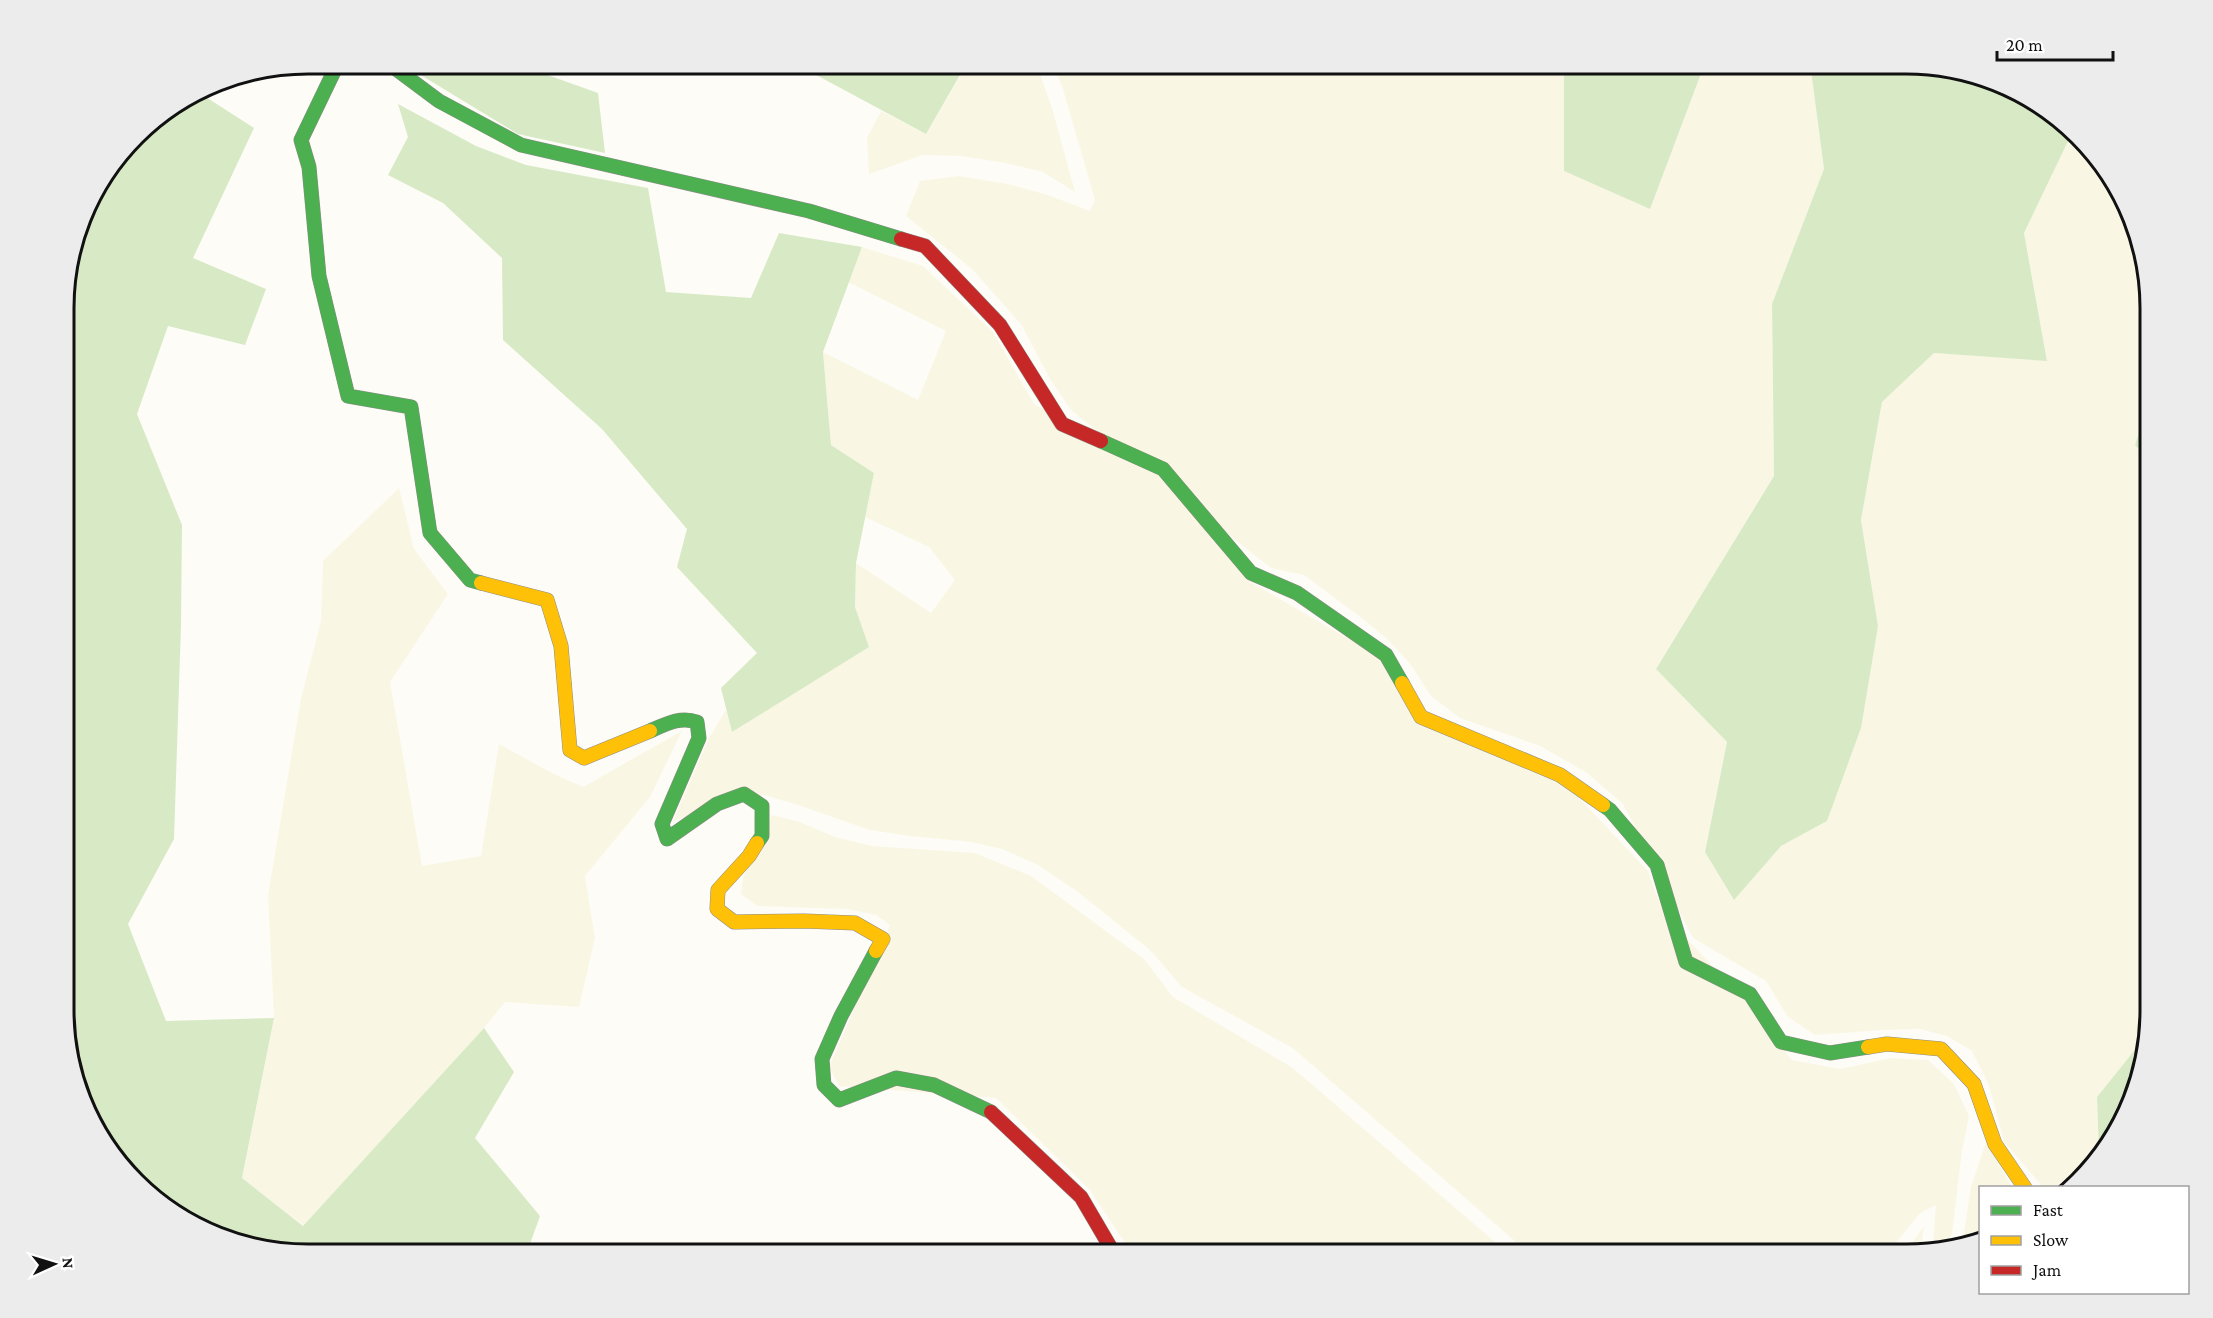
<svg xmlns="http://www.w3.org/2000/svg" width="2213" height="1318" viewBox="0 0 2213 1318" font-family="'Crimson Pro',serif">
<rect width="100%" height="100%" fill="#fdfcf7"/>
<!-- farmland -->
<g fill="#f9f7e4">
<path d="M 968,63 L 1036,63 L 1052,108 L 1075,192 L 1043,172 L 1006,163 L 961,156 L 923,155 L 869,174 L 867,138 L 881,111 L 926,134 Z"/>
<path d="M 1053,63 L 1564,63 L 1564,171 L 1650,208 L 1705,63 L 1810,63 L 1824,170 L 1772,304 L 1774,476 L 1656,669 L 1727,742 L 1705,852 L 1734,899 L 1781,846 L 1827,821 L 1878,626 L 1861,520 L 1882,402 L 1934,353 L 2047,360 L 2024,233 L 2069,138 L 2066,132 L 2109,172 L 2137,229 L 2149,291 L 2149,401 L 2135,444 L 2149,461 L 2149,1026 L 2146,1036 L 2097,1097 L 2099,1157 L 2079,1183 L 2073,1187 L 2043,1187 L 2004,1142 L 1989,1085 L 1972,1051 L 1947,1036 L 1920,1029 L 1882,1030 L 1815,1035 L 1788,1017 L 1766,981 L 1693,938 L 1623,804 L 1587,773 L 1540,746 L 1460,718 L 1431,696 L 1409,662 L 1386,638 L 1363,619 L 1304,575 L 1271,568 L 1072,411 L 1050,379 L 1021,324 L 972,269 L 906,216 L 920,181 L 959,176 L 1008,184 L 1048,195 L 1090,211 L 1095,200 L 1063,89 Z"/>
<path d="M 862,247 L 923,266 L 993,332 L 1034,404 L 1160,474 L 1247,580 L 1383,659 L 1418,723 L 1569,787 L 1648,871 L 1664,915 L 1747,1002 L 1792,1060 L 1840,1069 L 1891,1058 L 1928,1060 L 1954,1084 L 1969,1116 L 1962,1151 L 1952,1233 L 1945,1247 L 1935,1250 L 1933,1244 L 1936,1205 L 1920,1213 L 1886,1255 L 1531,1255 L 1294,1049 L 1182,987 L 1150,950 L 1078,892 L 1038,865 L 1002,849 L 972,842 L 910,836 L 870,830 L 798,805 L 764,795 L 673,821 L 709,738 L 726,710 L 732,732 L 868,647 L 855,607 L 856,563 L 931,613 L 955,580 L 929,547 L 865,517 L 874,473 L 831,445 L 823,352 L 918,400 L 946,331 L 848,282 Z"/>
<path d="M 399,488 L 414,549 L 448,594 L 390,682 L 422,866 L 481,856 L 499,744 L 554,774 L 583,787 L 682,731 L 650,797 L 585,876 L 595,938 L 579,1007 L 505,1002 L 484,1028 L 304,1226 L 242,1179 L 274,1018 L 268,895 L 301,699 L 321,621 L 323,561 Z"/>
<path d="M 772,815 L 800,822 L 835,837 L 872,846 L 975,853 L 1031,876 L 1144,959 L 1173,997 L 1293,1068 L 1510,1255 L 1133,1255 L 1090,1190 L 996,1098 L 839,1086 L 829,1067 L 890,925 L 876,915 L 847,909 L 757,906 L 741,894 L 743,878 Z"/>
<path d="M 1986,1142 L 2012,1187 L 1980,1188 L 1980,1236 L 1961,1242 L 1964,1233 L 1971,1187 Z"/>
<path d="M 1924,1226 L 1920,1254 L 1904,1254 Z"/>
</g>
<!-- forest -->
<g fill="#d8eac5">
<path d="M 401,63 L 514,63 L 598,93 L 605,153 L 518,134 Z"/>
<path d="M 794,63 L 950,63 L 960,75 L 926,134 Z"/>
<path d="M 1564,63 L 1705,63 L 1650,209 L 1564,171 Z"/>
<path d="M 1810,63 L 1906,63 L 1969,71 L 2028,96 L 2066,132 L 2070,137 L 2024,233 L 2047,361 L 1934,353 L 1882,402 L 1861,520 L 1878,626 L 1861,728 L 1827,821 L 1781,846 L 1734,900 L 1705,852 L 1727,742 L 1656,669 L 1774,476 L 1772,304 L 1824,169 Z"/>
<path d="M 198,92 L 254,128 L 193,258 L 266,289 L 245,345 L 168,326 L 137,414 L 182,525 L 181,625 L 174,839 L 128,924 L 166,1021 L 274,1018 L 242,1178 L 303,1226 L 484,1028 L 514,1072 L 475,1138 L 540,1216 L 526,1255 L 307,1255 L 244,1247 L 185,1222 L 104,1146 L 65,1042 L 65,276 L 88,199 L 146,124 Z"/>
<path d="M 398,104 L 476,146 L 526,165 L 648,188 L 666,292 L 751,298 L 779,233 L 862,247 L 823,352 L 831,445 L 874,473 L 856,563 L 855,607 L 869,647 L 732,732 L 721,688 L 757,653 L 677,567 L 687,529 L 602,429 L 503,340 L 502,258 L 443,203 L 388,175 L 408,137 Z"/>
<path d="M 2149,400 L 2149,461 L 2135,445 Z"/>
<path d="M 2146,1036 L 2117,1133 L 2099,1157 L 2097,1097 Z"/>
</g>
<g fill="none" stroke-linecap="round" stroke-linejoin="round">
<defs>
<g id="fast">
<path d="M 338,63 L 301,140 L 309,167 L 319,276 L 348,396 L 411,407 L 430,533 L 470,580 L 481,583"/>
<path d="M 388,63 L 439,101 L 521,145 L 809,211 L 901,239"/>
<path d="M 1101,441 L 1163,469 L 1251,573 L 1297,593 L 1386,655 L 1402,683"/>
<path d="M 650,731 C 666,724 680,716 697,722 L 699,738 L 662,824 L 667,839 L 717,804 L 744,794 L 762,806 L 762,836 L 757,843"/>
<path d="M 1603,805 L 1610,810 L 1657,865 L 1686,962 L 1750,994 L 1781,1042 L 1830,1053 L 1868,1047"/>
<path d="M 876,951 L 841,1016 L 822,1059 L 824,1085 L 839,1100 L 896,1078 L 934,1085 L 991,1112"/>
</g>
<g id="slow">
<path d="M 481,583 L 547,600 L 561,646 L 570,750 L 584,758 L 650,731"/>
<path d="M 1402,683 L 1421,717 L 1560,775 L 1603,805"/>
<path d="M 757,843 L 749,856 L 718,890 L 717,909 L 734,922 L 804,921 L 855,923 L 883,939 L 876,951"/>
<path d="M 1868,1047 L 1887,1044 L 1941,1049 L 1974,1084 L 1995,1144 L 2025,1188"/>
</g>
<g id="jam">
<path d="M 901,239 L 925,246 L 1000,325 L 1062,424 L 1101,441"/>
<path d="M 991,1112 L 1081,1197 L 1115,1255"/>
</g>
</defs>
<!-- fast casing -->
<use href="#fast" stroke="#8e8d8b" stroke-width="15"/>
<!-- slow casing -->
<use href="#slow" stroke="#8e8d8b" stroke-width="15"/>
<!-- jam casing -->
<use href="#jam" stroke="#8e8d8b" stroke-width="15"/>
<!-- fast -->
<use href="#fast" stroke="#4caf50" stroke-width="14"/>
<!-- slow -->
<use href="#slow" stroke="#ffc107" stroke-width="14"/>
<!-- jam -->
<use href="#jam" stroke="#c62828" stroke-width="14"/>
</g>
<!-- crop -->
<path d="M0 0H2213V1318H0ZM308 74H1906A234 234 0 0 1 2140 308V1010A234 234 0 0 1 1906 1244H308A234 234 0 0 1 74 1010V308A234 234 0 0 1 308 74Z" fill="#ececec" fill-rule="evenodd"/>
<path fill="none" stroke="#111" stroke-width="3" d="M308 74H1906A234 234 0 0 1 2140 308V1010A234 234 0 0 1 1906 1244H308A234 234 0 0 1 74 1010V308A234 234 0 0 1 308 74Z"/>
<!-- legend -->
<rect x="1979" y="1186" width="210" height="108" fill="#ffffff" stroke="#a0a0a0" stroke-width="1.5"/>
<rect x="1991" y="1206" width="30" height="9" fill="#4caf50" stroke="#a0a0a0" stroke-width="1.5"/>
<text x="2033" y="1216" font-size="18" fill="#111111">Fast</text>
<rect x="1991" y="1236" width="30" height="9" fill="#ffc107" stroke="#a0a0a0" stroke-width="1.5"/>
<text x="2033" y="1246" font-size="18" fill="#111111">Slow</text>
<rect x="1991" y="1266" width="30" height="9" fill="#c62828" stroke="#a0a0a0" stroke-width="1.5"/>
<text x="2033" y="1276" font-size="18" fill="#111111">Jam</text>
<!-- north arrow -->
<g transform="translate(54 1264) rotate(86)" stroke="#ffffff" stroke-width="4.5" paint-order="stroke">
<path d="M0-4.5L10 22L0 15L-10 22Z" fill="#111111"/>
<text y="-9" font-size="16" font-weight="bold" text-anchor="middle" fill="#111111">N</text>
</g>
<!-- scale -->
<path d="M1997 51v9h116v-9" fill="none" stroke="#111111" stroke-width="3"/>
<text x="2006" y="51" font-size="18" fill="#111111" stroke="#ffffff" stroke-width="4.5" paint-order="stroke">20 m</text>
</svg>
